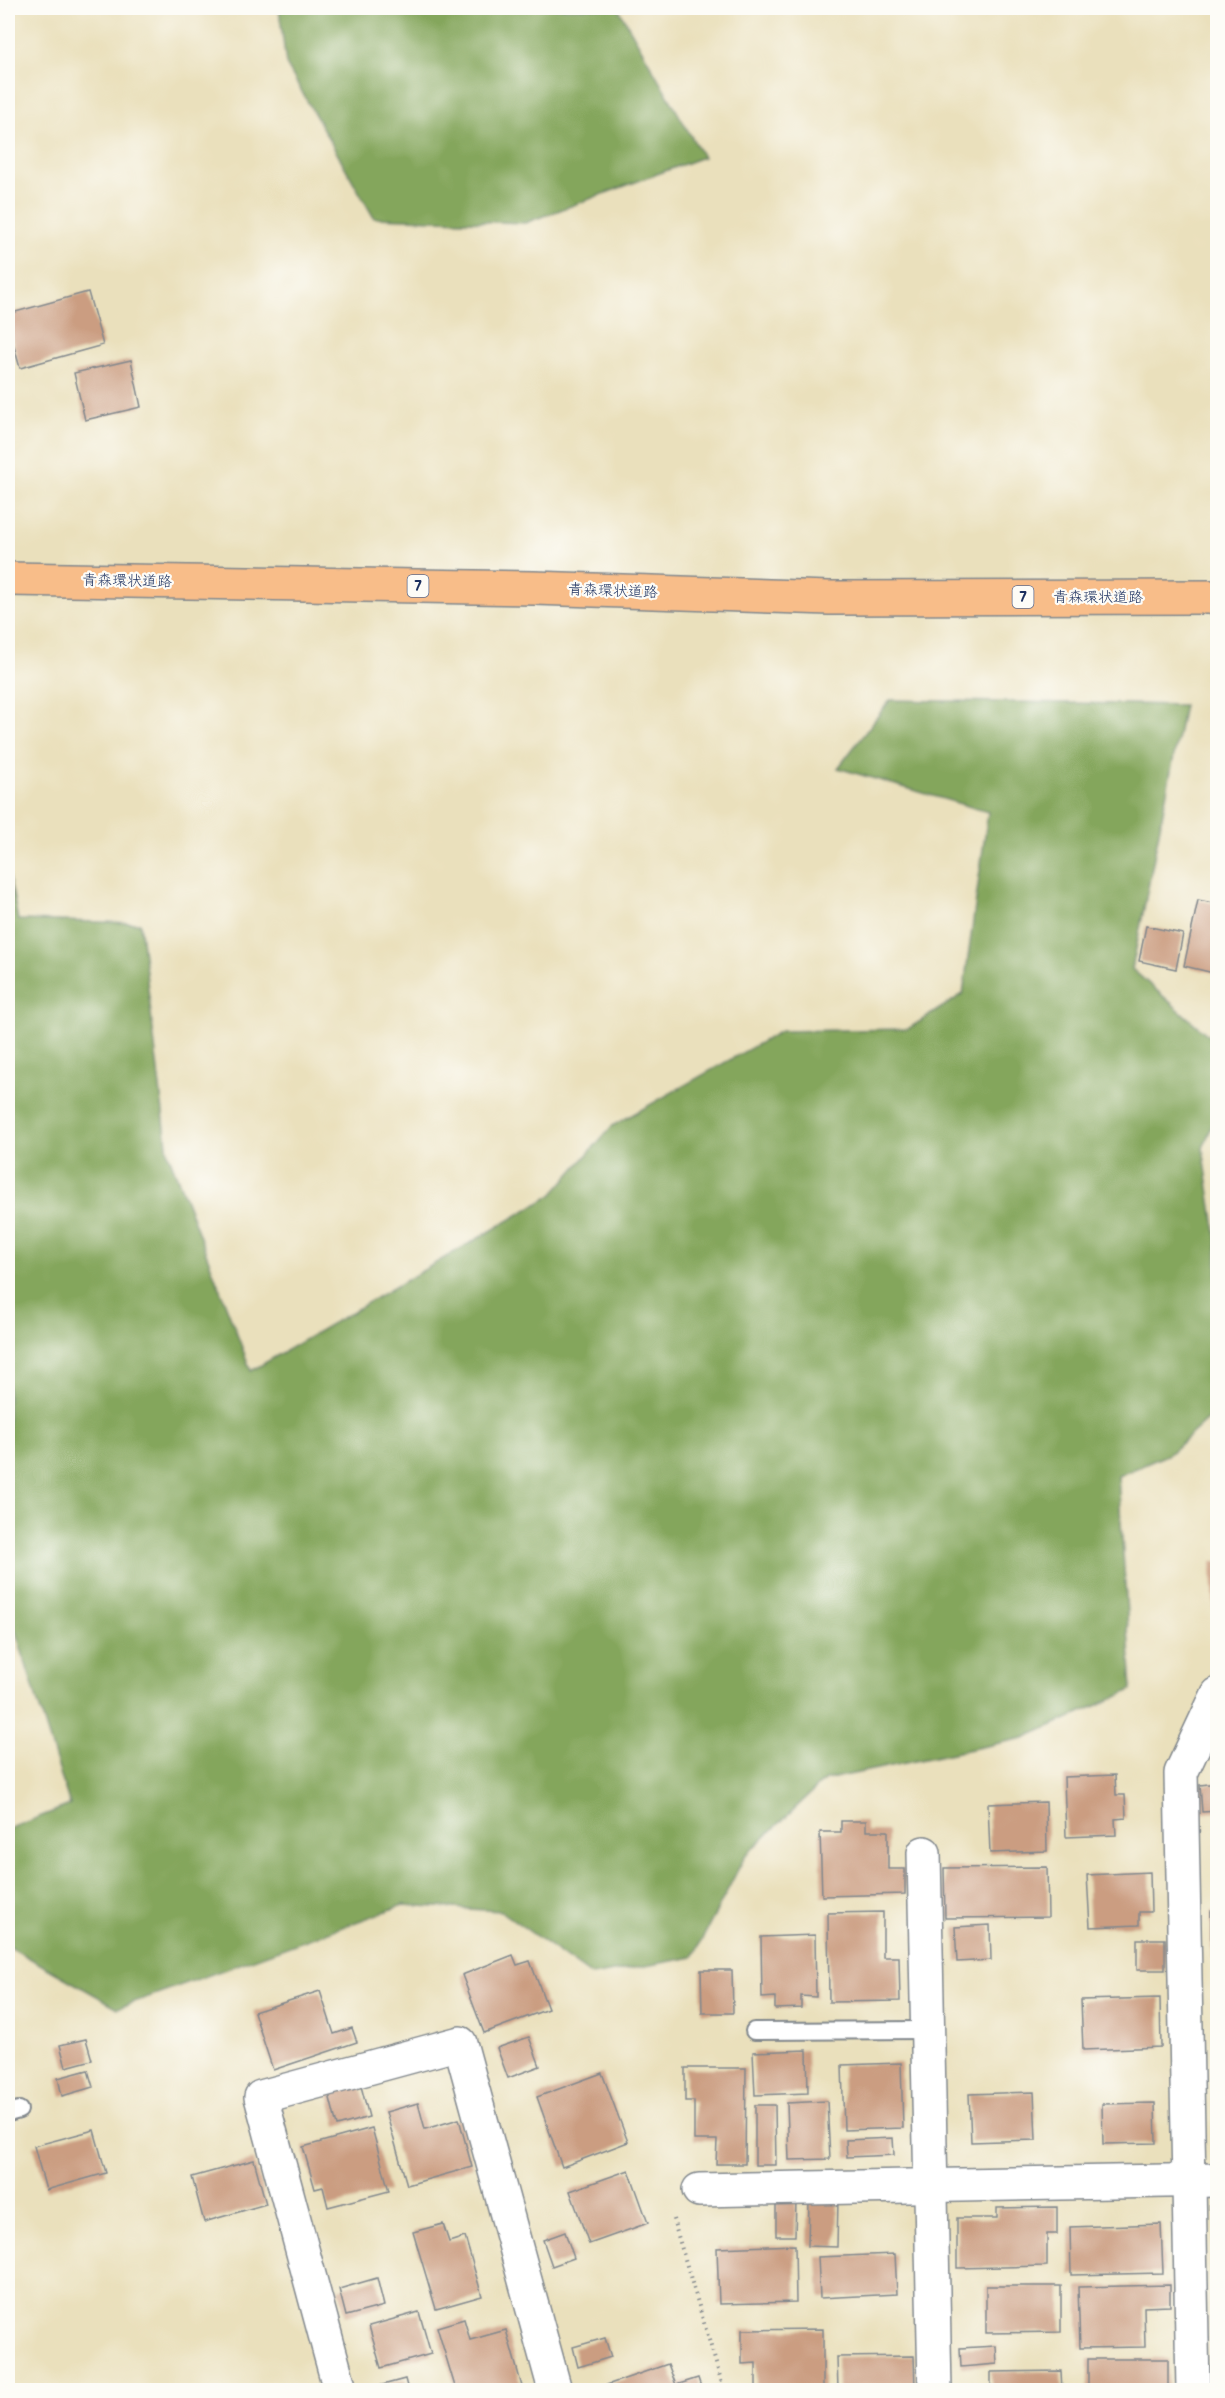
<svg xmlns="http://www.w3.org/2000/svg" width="1225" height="2398" viewBox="0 0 1225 2398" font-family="'Balsamiq Sans','Klee One',sans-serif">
<rect width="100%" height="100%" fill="#fdfcf7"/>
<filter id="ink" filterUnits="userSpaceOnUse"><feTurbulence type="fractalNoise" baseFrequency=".0167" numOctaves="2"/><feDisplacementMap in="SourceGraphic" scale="12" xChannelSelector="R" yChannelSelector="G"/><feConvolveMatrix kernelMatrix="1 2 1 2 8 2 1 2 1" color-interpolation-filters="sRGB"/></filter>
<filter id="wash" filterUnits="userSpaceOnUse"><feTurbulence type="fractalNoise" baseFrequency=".008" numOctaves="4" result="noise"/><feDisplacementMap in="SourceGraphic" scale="24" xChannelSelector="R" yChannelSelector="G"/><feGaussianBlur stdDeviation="1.35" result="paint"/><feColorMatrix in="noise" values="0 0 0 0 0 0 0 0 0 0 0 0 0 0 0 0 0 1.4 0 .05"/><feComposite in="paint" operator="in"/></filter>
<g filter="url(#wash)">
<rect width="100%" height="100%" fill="#eae0bc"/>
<!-- forest -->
<g fill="#84a65c" stroke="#506a5d" stroke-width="1.5">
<path d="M 279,8 L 618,8 L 703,157 L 525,223 L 374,218 L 286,64 Z"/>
<path d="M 890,700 L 1184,705 L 1132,969 L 1217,1043 L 1217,1113 L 1203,1148 L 1217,1240 L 1217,1411 L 1169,1454 L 1118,1476 L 1132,1690 L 1024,1738 L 825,1780 L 745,1856 L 693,1957 L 592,1976 L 501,1911 L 403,1905 L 118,2008 L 8,1946 L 8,1829 L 70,1805 L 8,1607 L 8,870 L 18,920 L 140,923 L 168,1153 L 251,1371 L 552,1195 L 612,1126 L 781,1031 L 908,1029 L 963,994 L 988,812 L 838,768 Z"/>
</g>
<g id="blocks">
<!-- building -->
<g fill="#cb9d81">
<path d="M 88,292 L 103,345 L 20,368 L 8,325 L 8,314 Z"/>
<path d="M 131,360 L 141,407 L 85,420 L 74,373 Z"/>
<path d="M 1198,900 L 1218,904 L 1218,974 L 1184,966 Z"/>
<path d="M 1146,926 L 1183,934 L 1176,969 L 1139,961 Z"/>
<path d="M 1212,1561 L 1218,1561 L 1218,1614 L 1214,1614 Z"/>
<path d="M 1115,1775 L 1116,1795 L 1125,1795 L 1126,1818 L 1115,1819 L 1116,1835 L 1066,1837 L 1064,1777 Z"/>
<path d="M 1218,1783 L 1218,1811 L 1202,1812 L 1200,1785 Z"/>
<path d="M 1046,1802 L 1047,1851 L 990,1853 L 988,1804 Z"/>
<path d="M 841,1821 L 866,1821 L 866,1831 L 888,1831 L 888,1869 L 905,1869 L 905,1894 L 822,1896 L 820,1832 L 841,1832 Z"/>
<path d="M 1047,1867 L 1048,1917 L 945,1918 L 944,1868 Z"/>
<path d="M 1150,1872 L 1151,1912 L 1139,1912 L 1139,1925 L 1090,1927 L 1087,1875 Z"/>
<rect x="1211" y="1911" width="7" height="47"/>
<path d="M 883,1912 L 883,1957 L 899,1957 L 900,2001 L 829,2002 L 828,1913 Z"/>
<path d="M 990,1925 L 991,1960 L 957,1962 L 955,1927 Z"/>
<path d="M 815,1935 L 816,1997 L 801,1996 L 801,2008 L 775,2009 L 775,1997 L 762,1998 L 761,1937 Z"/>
<rect x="1137" y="1939" width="28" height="31"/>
<path d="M 513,1955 L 517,1965 L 530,1961 L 548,2009 L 484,2033 L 462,1975 Z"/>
<path d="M 701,1970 L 732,1970 L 733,2013 L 702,2013 Z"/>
<path d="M 320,1991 L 334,2034 L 352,2028 L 357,2042 L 273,2070 L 254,2012 Z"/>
<path d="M 1160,1998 L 1161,2047 L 1083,2050 L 1081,2000 Z"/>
<path d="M 529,2037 L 540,2066 L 508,2078 L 497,2048 Z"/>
<path d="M 86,2039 L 92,2060 L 66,2067 L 60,2045 Z"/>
<path d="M 807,2050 L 808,2093 L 755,2095 L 753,2052 Z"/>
<path d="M 901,2063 L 903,2128 L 844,2130 L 842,2065 Z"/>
<path d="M 685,2068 L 746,2068 L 745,2164 L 716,2164 L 717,2140 L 694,2140 L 694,2101 L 685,2101 Z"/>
<path d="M 88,2070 L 93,2087 L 62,2096 L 58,2078 Z"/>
<path d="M 602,2073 L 628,2142 L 562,2167 L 537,2097 Z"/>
<path d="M 361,2086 L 369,2117 L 337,2126 L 329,2094 Z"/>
<path d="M 1034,2092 L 1036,2140 L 971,2142 L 969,2094 Z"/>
<path d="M 827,2101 L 830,2159 L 789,2160 L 787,2103 Z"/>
<path d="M 418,2103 L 425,2129 L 459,2119 L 472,2167 L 407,2185 L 386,2112 Z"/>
<path d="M 1155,2103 L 1156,2143 L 1103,2144 L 1102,2104 Z"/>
<path d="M 755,2105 L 775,2105 L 776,2165 L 755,2165 Z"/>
<path d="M 372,2128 L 389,2191 L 328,2207 L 323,2187 L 315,2189 L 303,2147 Z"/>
<path d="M 94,2130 L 106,2173 L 46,2190 L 34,2146 Z"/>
<path d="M 893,2138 L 894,2155 L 847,2157 L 846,2140 Z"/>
<path d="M 254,2160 L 266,2204 L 204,2222 L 192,2177 Z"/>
<path d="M 629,2170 L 648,2223 L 589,2244 L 570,2191 Z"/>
<path d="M 809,2200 L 838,2200 L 837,2247 L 808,2246 Z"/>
<path d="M 776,2201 L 796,2201 L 795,2236 L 776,2236 Z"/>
<path d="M 1057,2207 L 1057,2234 L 1047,2234 L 1047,2266 L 957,2268 L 957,2218 L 997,2218 L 997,2208 Z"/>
<path d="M 443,2224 L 449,2242 L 465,2237 L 482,2296 L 436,2309 L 413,2232 Z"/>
<path d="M 1161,2224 L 1163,2273 L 1071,2275 L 1070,2227 Z"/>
<path d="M 565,2232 L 574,2258 L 552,2266 L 543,2240 Z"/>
<path d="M 795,2245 L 796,2302 L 719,2304 L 717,2248 Z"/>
<path d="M 895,2254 L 897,2294 L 820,2298 L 818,2257 Z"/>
<path d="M 377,2278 L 384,2306 L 346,2316 L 339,2289 Z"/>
<path d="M 1170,2285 L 1170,2306 L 1144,2307 L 1145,2347 L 1080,2348 L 1078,2287 Z"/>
<path d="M 986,2286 L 1061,2286 L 1061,2332 L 986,2333 Z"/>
<path d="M 419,2312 L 431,2354 L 381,2368 L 369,2326 Z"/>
<path d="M 464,2319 L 470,2340 L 506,2330 L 523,2390 L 456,2390 L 437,2327 Z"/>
<path d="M 823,2329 L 823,2390 L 756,2390 L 756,2363 L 742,2364 L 742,2330 Z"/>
<path d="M 605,2338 L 611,2357 L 578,2367 L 573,2347 Z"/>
<path d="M 996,2346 L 997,2364 L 961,2367 L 960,2348 Z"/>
<path d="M 914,2356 L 915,2390 L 838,2390 L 837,2357 Z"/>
<rect x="1088" y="2359" width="80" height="31"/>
<path d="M 668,2364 L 676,2385 L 698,2378 L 702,2390 L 599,2390 L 598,2388 Z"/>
<path d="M 1061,2371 L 1062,2390 L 991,2390 L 991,2372 Z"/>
<path d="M 405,2379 L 408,2390 L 369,2390 L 368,2389 Z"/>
<path d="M 438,2386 L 439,2390 L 423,2390 Z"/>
</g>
</g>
</g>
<g filter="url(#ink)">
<use href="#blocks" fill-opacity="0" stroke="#82888d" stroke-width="1.5"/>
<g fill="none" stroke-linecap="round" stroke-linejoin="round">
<defs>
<g id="service">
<path d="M 754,2031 L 929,2030"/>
<path d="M 8,2113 L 19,2110"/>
</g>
<g id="minor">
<path d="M 924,1853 L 935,2390"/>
<path d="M 699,2190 L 1218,2180"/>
<path d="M 340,2390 L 261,2097 L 460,2043 L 555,2390"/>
<path d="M 1193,2390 L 1181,1773 L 1218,1694"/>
</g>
<path id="trunk" d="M 8,579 L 534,588 L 829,598 L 1218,597"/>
</defs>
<!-- service casing -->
<use href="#service" stroke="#82888d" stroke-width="20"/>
<!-- minor casing -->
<use href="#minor" stroke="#82888d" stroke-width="36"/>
<!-- trunk casing -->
<use href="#trunk" stroke="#82888d" stroke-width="36"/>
<!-- path -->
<path stroke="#82888d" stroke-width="4" stroke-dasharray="1.5 4.5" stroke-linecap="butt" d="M 673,2219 L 724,2390"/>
<!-- service -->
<use href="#service" stroke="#fff" stroke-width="16"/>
<!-- minor -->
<use href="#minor" stroke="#fff" stroke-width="33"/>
<!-- trunk -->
<use href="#trunk" stroke="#f8bd89" stroke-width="33"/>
</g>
</g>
<g text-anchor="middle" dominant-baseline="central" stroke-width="4.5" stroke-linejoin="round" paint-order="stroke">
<!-- shield labels -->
<g fill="#fdfcf7" stroke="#5f6c8c" stroke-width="1.5">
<rect x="407.5" y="575" width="21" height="22" rx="4.5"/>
<rect x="1012.5" y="586" width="21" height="22" rx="4.5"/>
</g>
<g font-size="14" font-weight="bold" fill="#1b2f5e">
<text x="418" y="586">7</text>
<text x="1023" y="597">7</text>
</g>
<!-- street labels -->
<g font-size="15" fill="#1b2f5e" stroke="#fdfcf7">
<text transform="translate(127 581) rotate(1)">青森環状道路</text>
<text transform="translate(613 591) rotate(2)">青森環状道路</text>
<text x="1098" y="597">青森環状道路</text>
</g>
</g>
<!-- margin -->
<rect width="1225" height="2398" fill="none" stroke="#fdfcf7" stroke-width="30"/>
</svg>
